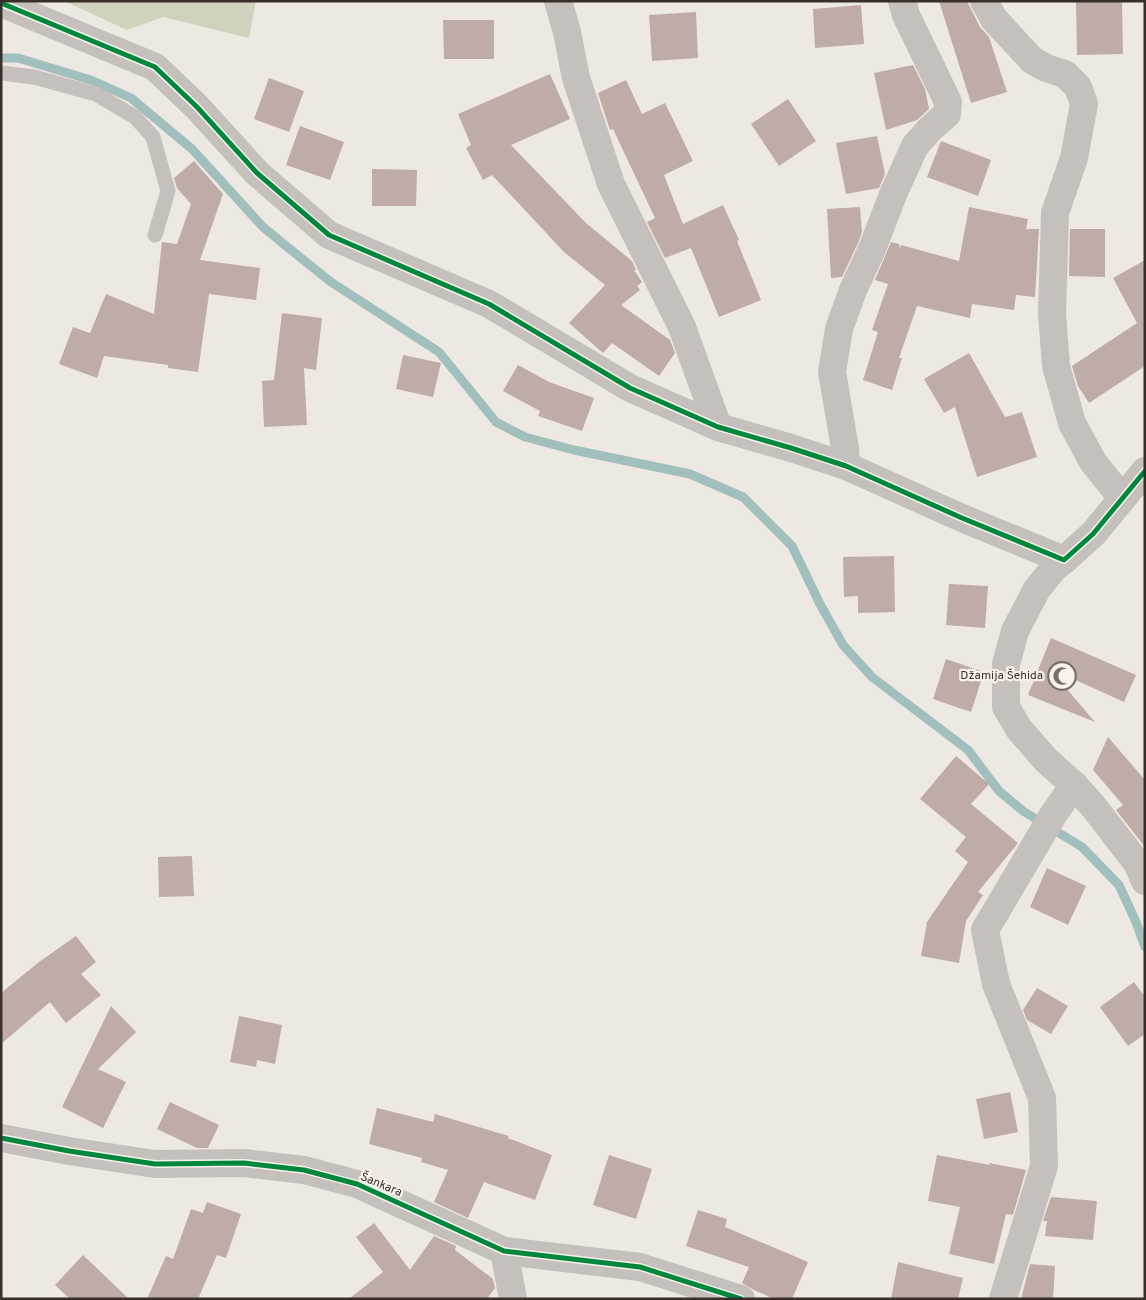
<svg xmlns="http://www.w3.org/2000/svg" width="1146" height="1300" viewBox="0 0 1146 1300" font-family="Overpass,sans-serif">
<rect width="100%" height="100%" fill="#eee8e3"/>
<!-- green -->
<path fill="#d0d2be" d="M 64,1 L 256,1 L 249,38 L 163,17 L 127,30 Z"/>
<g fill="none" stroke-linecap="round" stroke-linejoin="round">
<!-- stream -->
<path stroke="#a0bfbd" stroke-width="9" d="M 1,58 L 18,58 L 91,80 L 131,98 L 192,149 L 263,227 L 291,250 L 331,282 L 439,352 L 496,422 L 525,437 L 574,450 L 690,474 L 743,497 L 792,546 L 820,604 L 843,645 L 872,677 L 968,750 L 999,791 L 1023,811 L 1082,847 L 1119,885 L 1136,922 L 1145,947"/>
</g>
<!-- building -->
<g fill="#c0aca6">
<path d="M 939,1 L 967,1 L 980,27 L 989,37 L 1007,92 L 971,103 Z"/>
<path d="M 1076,1 L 1122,1 L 1123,54 L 1077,55 Z"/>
<path d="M 861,5 L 864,44 L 815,48 L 813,9 Z"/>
<path d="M 696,12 L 698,58 L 652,61 L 649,15 Z"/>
<path d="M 443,20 L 494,20 L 494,59 L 444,59 Z"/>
<path d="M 913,65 L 925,89 L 929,109 L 917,120 L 886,130 L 874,73 Z"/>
<path d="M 550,74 L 570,119 L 511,145 L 586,223 L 632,261 L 636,270 L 634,270 L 642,282 L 637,286 L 640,290 L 621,305 L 670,340 L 675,353 L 659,376 L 612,343 L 603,353 L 569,323 L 605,285 L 564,252 L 492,175 L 483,180 L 466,148 L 471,145 L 458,114 Z"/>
<path d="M 269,78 L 304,91 L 289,132 L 254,119 Z"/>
<path d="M 626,80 L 642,114 L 665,103 L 693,161 L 664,175 L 683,224 L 723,205 L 739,240 L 737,241 L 761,300 L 719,317 L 691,248 L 665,258 L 647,222 L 655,218 L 613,129 L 610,130 L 598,93 Z"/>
<path d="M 788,99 L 816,141 L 779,166 L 751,124 Z"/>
<path d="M 300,126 L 344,142 L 330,180 L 286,165 Z"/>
<path d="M 877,136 L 885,174 L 879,188 L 846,194 L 836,143 Z"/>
<path d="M 941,141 L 991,160 L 978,196 L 927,177 Z"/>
<path d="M 194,161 L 223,194 L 200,260 L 260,268 L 256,300 L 209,294 L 198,372 L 168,368 L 168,365 L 104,356 L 97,378 L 59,364 L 73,327 L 90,333 L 106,294 L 154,314 L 162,242 L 177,244 L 191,204 L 177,188 L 174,178 Z"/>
<path d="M 372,169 L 417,170 L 416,206 L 372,206 Z"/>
<path d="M 860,207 L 862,232 L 858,243 L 842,277 L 831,278 L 827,209 Z"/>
<path d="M 969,207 L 1028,219 L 1026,229 L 1039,229 L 1035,297 L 1016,295 L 1014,310 L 972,304 L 970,318 L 917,306 L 899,358 L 902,358 L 892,390 L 863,380 L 878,332 L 872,330 L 888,284 L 875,280 L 891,242 L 899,244 L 900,249 L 901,245 L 959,261 Z"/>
<path d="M 1070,229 L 1105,229 L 1105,277 L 1069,276 Z"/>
<path d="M 1145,260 L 1145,366 L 1089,403 L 1078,386 L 1072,366 L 1137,323 L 1113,278 Z"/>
<path d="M 282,313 L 322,318 L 316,370 L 304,368 L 307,425 L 264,427 L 262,381 L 274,380 Z"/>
<path d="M 969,353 L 1005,417 L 1022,412 L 1037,457 L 977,477 L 955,407 L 944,413 L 924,379 Z"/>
<path d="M 403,355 L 441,363 L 433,397 L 396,389 Z"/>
<path d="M 518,365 L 549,382 L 594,398 L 582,431 L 538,416 L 540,411 L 503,391 Z"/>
<path d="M 894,556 L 895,612 L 858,613 L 858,596 L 844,597 L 843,557 Z"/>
<path d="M 949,584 L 988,586 L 985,628 L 946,625 Z"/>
<path d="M 1051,638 L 1136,675 L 1124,702 L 1049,668 L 1095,722 L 1028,695 Z"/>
<path d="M 946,659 L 984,672 L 971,712 L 933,699 Z"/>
<path d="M 1108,737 L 1145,780 L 1145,847 L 1116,810 L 1123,805 L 1093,770 Z"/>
<path d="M 956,756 L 989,784 L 971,804 L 1018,843 L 978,892 L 983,895 L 966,921 L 959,963 L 921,956 L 927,922 L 968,862 L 955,851 L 966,837 L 920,799 Z"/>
<path d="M 192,856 L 194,896 L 159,897 L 158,857 Z"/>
<path d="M 1047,868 L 1086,886 L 1068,925 L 1030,907 Z"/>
<path d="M 76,936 L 96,962 L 81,974 L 101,995 L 66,1023 L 50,1002 L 1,1044 L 1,993 L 39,962 Z"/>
<path d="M 1134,982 L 1145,997 L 1145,1034 L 1128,1046 L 1100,1007 Z"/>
<path d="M 1037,988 L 1068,1006 L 1051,1034 L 1027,1020 L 1023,1010 Z"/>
<path d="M 111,1006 L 136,1032 L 98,1069 L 126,1082 L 103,1128 L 62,1107 Z"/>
<path d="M 239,1016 L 282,1025 L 275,1064 L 257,1060 L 256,1067 L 230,1062 Z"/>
<path d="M 1010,1092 L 1018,1132 L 984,1139 L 976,1099 Z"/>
<path d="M 170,1102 L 219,1125 L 208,1148 L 197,1148 L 157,1129 Z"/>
<path d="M 377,1108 L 433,1122 L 435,1114 L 509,1136 L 508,1138 L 552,1155 L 535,1200 L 484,1182 L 468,1218 L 434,1202 L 448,1170 L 421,1162 L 422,1158 L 369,1144 Z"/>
<path d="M 609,1155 L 652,1169 L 636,1219 L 593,1205 Z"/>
<path d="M 937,1155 L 990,1165 L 989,1163 L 1026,1170 L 1013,1215 L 1006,1214 L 994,1264 L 949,1254 L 960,1207 L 928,1201 Z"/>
<path d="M 1051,1197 L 1097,1201 L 1093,1240 L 1045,1236 L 1047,1221 L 1043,1221 Z"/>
<path d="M 207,1202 L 241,1214 L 226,1258 L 217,1255 L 198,1299 L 147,1299 L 166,1256 L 173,1259 L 191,1209 L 203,1213 Z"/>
<path d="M 698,1210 L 727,1219 L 725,1227 L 808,1262 L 792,1299 L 774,1299 L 754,1290 L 742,1283 L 749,1267 L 686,1246 Z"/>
<path d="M 374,1223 L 410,1270 L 434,1236 L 456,1246 L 455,1250 L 493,1279 L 495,1288 L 487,1299 L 349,1299 L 383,1272 L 356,1237 Z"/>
<path d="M 83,1255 L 129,1299 L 70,1299 L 55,1285 Z"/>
<path d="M 898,1262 L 963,1278 L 958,1299 L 891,1299 Z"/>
<path d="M 1030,1264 L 1055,1266 L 1053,1299 L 1021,1299 Z"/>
</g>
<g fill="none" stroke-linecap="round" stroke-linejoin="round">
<!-- lane -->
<path stroke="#c6c0bc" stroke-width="15" d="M 1,73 L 34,77 L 96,94 L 135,117 L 153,137 L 168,191 L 155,235"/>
<!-- street -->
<g stroke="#c6c0bc" stroke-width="28">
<path d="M 558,1 L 567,32 L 576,78 L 611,184 L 682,327 L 718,427"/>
<path d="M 984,1 L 994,19 L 1032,60 L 1046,68 L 1065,74 L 1078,87 L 1084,104 L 1074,158 L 1055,213 L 1052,314 L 1056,366 L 1072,423 L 1093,462 L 1122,498"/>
<path d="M 1,3 L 155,67 L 197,107 L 257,173 L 329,235 L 489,304 L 630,388 L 718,427 L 791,448 L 846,466 L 962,518 L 1064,560 L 1093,534 L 1145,471"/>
<path d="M 846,466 L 845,448 L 832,372 L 839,329 L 853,290 L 872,249 L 894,192 L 915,146 L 929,130 L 947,114 L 948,102 L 906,15 L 902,1"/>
<path d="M 1064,560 L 1054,568 L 1037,589 L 1015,631 L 1006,664 L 1006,707 L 1019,729 L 1046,760 L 1074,785 L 1093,806 L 1137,863 L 1145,881"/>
<path d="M 1,1138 L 69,1151 L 155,1164 L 244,1163 L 304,1170 L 357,1184 L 504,1251 L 640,1267 L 741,1299"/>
<path d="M 504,1251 L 513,1299"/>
<path d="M 1003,1299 L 1044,1166 L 1042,1098 L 996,984 L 985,930 L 1053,815 L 1074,785"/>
</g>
<defs>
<g id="cycleway">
<path d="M 1,3 L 155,67 L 197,107 L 257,173 L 329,235 L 489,304 L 630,388 L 718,427 L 791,448 L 846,466 L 962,518 L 1064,560 L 1093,534 L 1145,471"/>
<path d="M 1,1138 L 69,1151 L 155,1164 L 244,1163 L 304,1170 L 357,1184 L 504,1251 L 640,1267 L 741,1299"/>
</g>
</defs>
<!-- cycleway casing -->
<use href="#cycleway" stroke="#f9f2eb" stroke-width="8"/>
<!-- cycleway -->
<use href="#cycleway" stroke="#00873e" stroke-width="5"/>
</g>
<!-- icons -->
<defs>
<symbol id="mosque-ring" viewBox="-11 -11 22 22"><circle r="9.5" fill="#f9f2eb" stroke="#786f6b" stroke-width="1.5"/><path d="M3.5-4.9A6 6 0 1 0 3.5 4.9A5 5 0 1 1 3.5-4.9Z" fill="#786f6b"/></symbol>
</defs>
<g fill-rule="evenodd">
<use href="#mosque-ring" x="1046" y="660" width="32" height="32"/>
</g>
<g text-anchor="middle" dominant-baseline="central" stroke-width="4.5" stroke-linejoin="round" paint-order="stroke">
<!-- poi labels -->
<g font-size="12" fill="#382e2a" stroke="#f9f2eb" text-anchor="end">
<text x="1043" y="676">Džamija Šehida</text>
</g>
<!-- street labels -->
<g font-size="12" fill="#382e2a" stroke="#f9f2eb">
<text transform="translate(381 1185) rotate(23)">Šankara</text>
</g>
</g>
<!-- border -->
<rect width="1146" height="1300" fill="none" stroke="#382e2a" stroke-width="5"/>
</svg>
